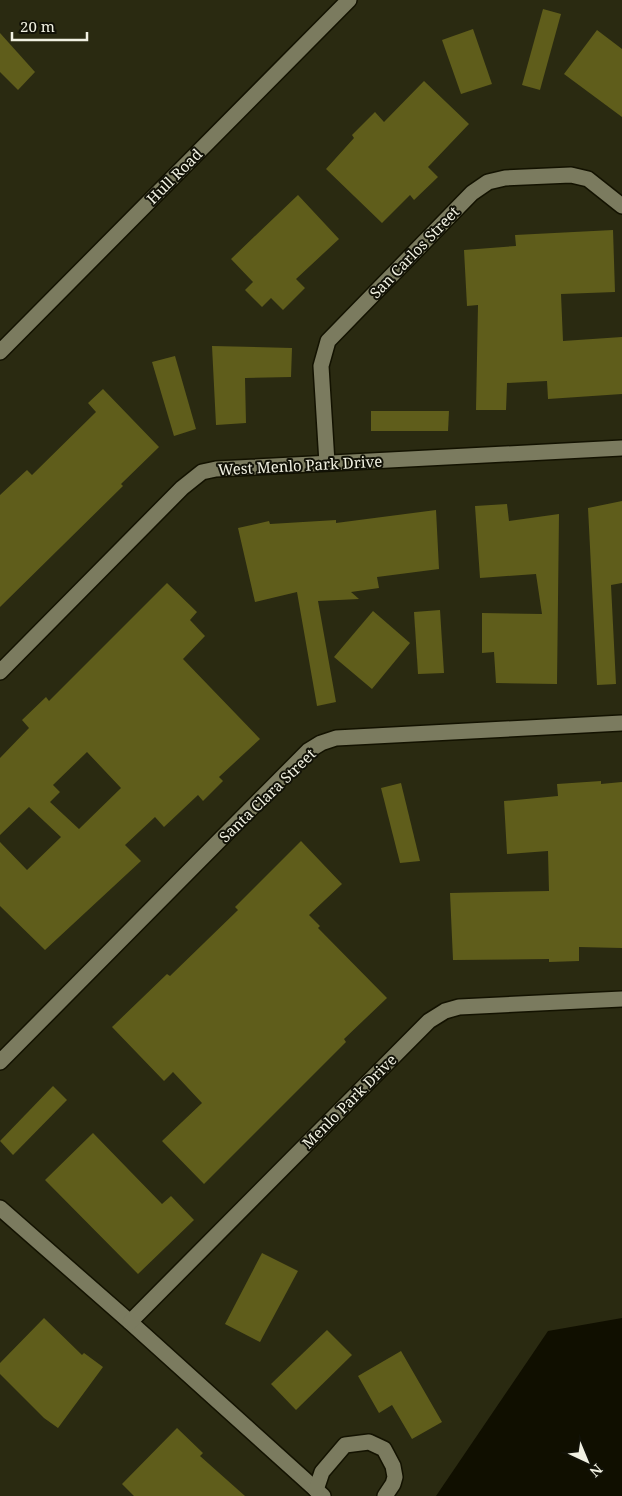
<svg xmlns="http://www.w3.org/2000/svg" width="622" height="1496" viewBox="0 0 622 1496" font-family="'Noto Serif',serif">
<rect width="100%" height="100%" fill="#2a2a11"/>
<!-- water -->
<path fill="#100f00" d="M 622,1318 L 622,1496 L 436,1496 L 548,1331 Z"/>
<!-- building -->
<g fill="#5f5d1b" fill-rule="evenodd">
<path d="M 543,9 L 561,14 L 540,90 L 522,85 Z"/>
<path d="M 473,29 L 492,84 L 461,94 L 442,40 Z"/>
<path d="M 597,30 L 622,49 L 622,117 L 564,74 Z"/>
<path d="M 0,33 L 35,72 L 18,90 L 0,72 Z"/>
<path d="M 424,81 L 469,124 L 428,167 L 438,177 L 414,200 L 410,195 L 382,223 L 326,169 L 354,138 L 352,135 L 375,112 L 384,122 Z"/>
<path d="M 298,195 L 339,239 L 296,279 L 305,288 L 283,310 L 271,298 L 262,307 L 245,290 L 253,282 L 231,259 Z"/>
<path d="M 613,230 L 615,292 L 561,294 L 563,341 L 622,337 L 622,394 L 548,399 L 547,381 L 507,383 L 506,410 L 476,410 L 478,305 L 467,306 L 464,250 L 516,246 L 515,235 Z"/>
<path d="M 212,346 L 292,348 L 291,377 L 245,378 L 246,423 L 216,425 Z"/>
<path d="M 175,356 L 196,429 L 174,436 L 152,362 Z"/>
<path d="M 103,389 L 159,447 L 121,484 L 123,486 L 0,607 L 0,495 L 27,470 L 32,475 L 96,412 L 88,403 Z"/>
<path d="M 371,411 L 449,411 L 448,431 L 371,431 Z"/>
<path d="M 622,501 L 622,583 L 611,585 L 616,684 L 597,685 L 588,508 Z"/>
<path d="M 507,504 L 509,521 L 559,514 L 557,684 L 496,683 L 494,652 L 482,653 L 482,613 L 542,614 L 536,574 L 480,578 L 475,506 Z"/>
<path d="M 436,510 L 439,569 L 377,577 L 379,588 L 351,592 L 359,599 L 318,601 L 336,702 L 317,706 L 297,592 L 255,602 L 238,528 L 269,521 L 270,524 L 336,520 L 336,523 Z"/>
<path d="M 167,583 L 197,612 L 190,620 L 205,636 L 183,659 L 260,739 L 219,777 L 223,781 L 203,801 L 198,795 L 164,827 L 155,817 L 125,845 L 141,861 L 45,950 L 0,906 L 0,842 L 27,870 L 61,837 L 29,807 L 0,835 L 0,758 L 29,728 L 22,720 L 46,697 L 49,701 ZM 87,752 L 121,788 L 79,829 L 50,802 L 60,792 L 53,785 Z"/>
<path d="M 440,610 L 444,673 L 418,674 L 414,612 Z"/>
<path d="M 373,611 L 410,643 L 372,689 L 334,657 Z"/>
<path d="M 601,781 L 601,784 L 622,782 L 622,948 L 579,947 L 579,961 L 549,962 L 549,959 L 453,960 L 450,893 L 549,891 L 548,851 L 507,854 L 504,801 L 558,796 L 557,784 Z"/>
<path d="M 401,783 L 420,861 L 400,863 L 381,788 Z"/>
<path d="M 301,841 L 342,884 L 309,915 L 320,926 L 318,928 L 387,998 L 344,1039 L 346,1042 L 204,1184 L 162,1141 L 202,1103 L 173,1072 L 164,1081 L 112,1027 L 167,974 L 170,976 L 238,910 L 235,907 Z"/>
<path d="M 53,1086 L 67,1100 L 13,1155 L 0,1141 Z"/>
<path d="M 93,1133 L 162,1204 L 171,1196 L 194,1220 L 138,1274 L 45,1180 Z"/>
<path d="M 262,1253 L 298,1271 L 260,1342 L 225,1324 Z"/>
<path d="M 44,1318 L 82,1355 L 84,1353 L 103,1367 L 58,1428 L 44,1418 L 0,1374 L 0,1363 Z"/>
<path d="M 327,1330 L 352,1355 L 296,1410 L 271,1384 Z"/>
<path d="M 401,1351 L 442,1422 L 412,1439 L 392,1405 L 379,1413 L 358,1376 Z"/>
<path d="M 177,1428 L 203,1453 L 200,1456 L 245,1496 L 134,1496 L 122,1484 Z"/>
</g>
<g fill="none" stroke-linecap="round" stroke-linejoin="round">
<defs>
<g id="minor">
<path d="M 0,352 L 349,0"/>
<path d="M 327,463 L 321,366 L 328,341 L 472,193 L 488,182 L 505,178 L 571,175 L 588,179 L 622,206"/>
<path d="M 0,672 L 182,488 L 202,472 L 216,469 L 622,448"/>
<path d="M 0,1062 L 308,751 L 321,743 L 336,738 L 622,723"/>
<path d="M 0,1208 L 130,1322 L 323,1496"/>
<path d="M 130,1322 L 429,1021 L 445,1011 L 459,1007 L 622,999"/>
<path d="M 316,1490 L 322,1472 L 345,1445 L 369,1442 L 384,1449 L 393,1466 L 395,1477 L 393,1484 L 385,1496"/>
</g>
</defs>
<!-- minor casing -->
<use href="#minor" stroke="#131200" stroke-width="18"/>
<!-- minor -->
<use href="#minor" stroke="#7b7b5f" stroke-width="15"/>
</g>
<g text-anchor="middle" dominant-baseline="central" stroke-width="4" stroke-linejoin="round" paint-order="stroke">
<!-- street labels -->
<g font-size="15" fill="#f1f1e2" stroke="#121207">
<text transform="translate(174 176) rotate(-45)">Hull Road</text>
<text transform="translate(414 252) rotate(-46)">San Carlos Street</text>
<text transform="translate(300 465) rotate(-3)">West Menlo Park Drive</text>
<text transform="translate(267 795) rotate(-44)">Santa Clara Street</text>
<text transform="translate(349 1101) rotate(-45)">Menlo Park Drive</text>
</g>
</g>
<!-- north arrow -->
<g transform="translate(587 1461) rotate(136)" stroke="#121207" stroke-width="4" paint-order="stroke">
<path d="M0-4L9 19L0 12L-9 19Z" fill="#f1f1e2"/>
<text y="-8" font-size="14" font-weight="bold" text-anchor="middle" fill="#f1f1e2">N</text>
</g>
<!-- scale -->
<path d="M12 32v8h75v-8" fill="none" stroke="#f1f1e2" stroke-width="2.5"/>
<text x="20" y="32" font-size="15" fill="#f1f1e2" stroke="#121207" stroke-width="4" paint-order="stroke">20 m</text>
</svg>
